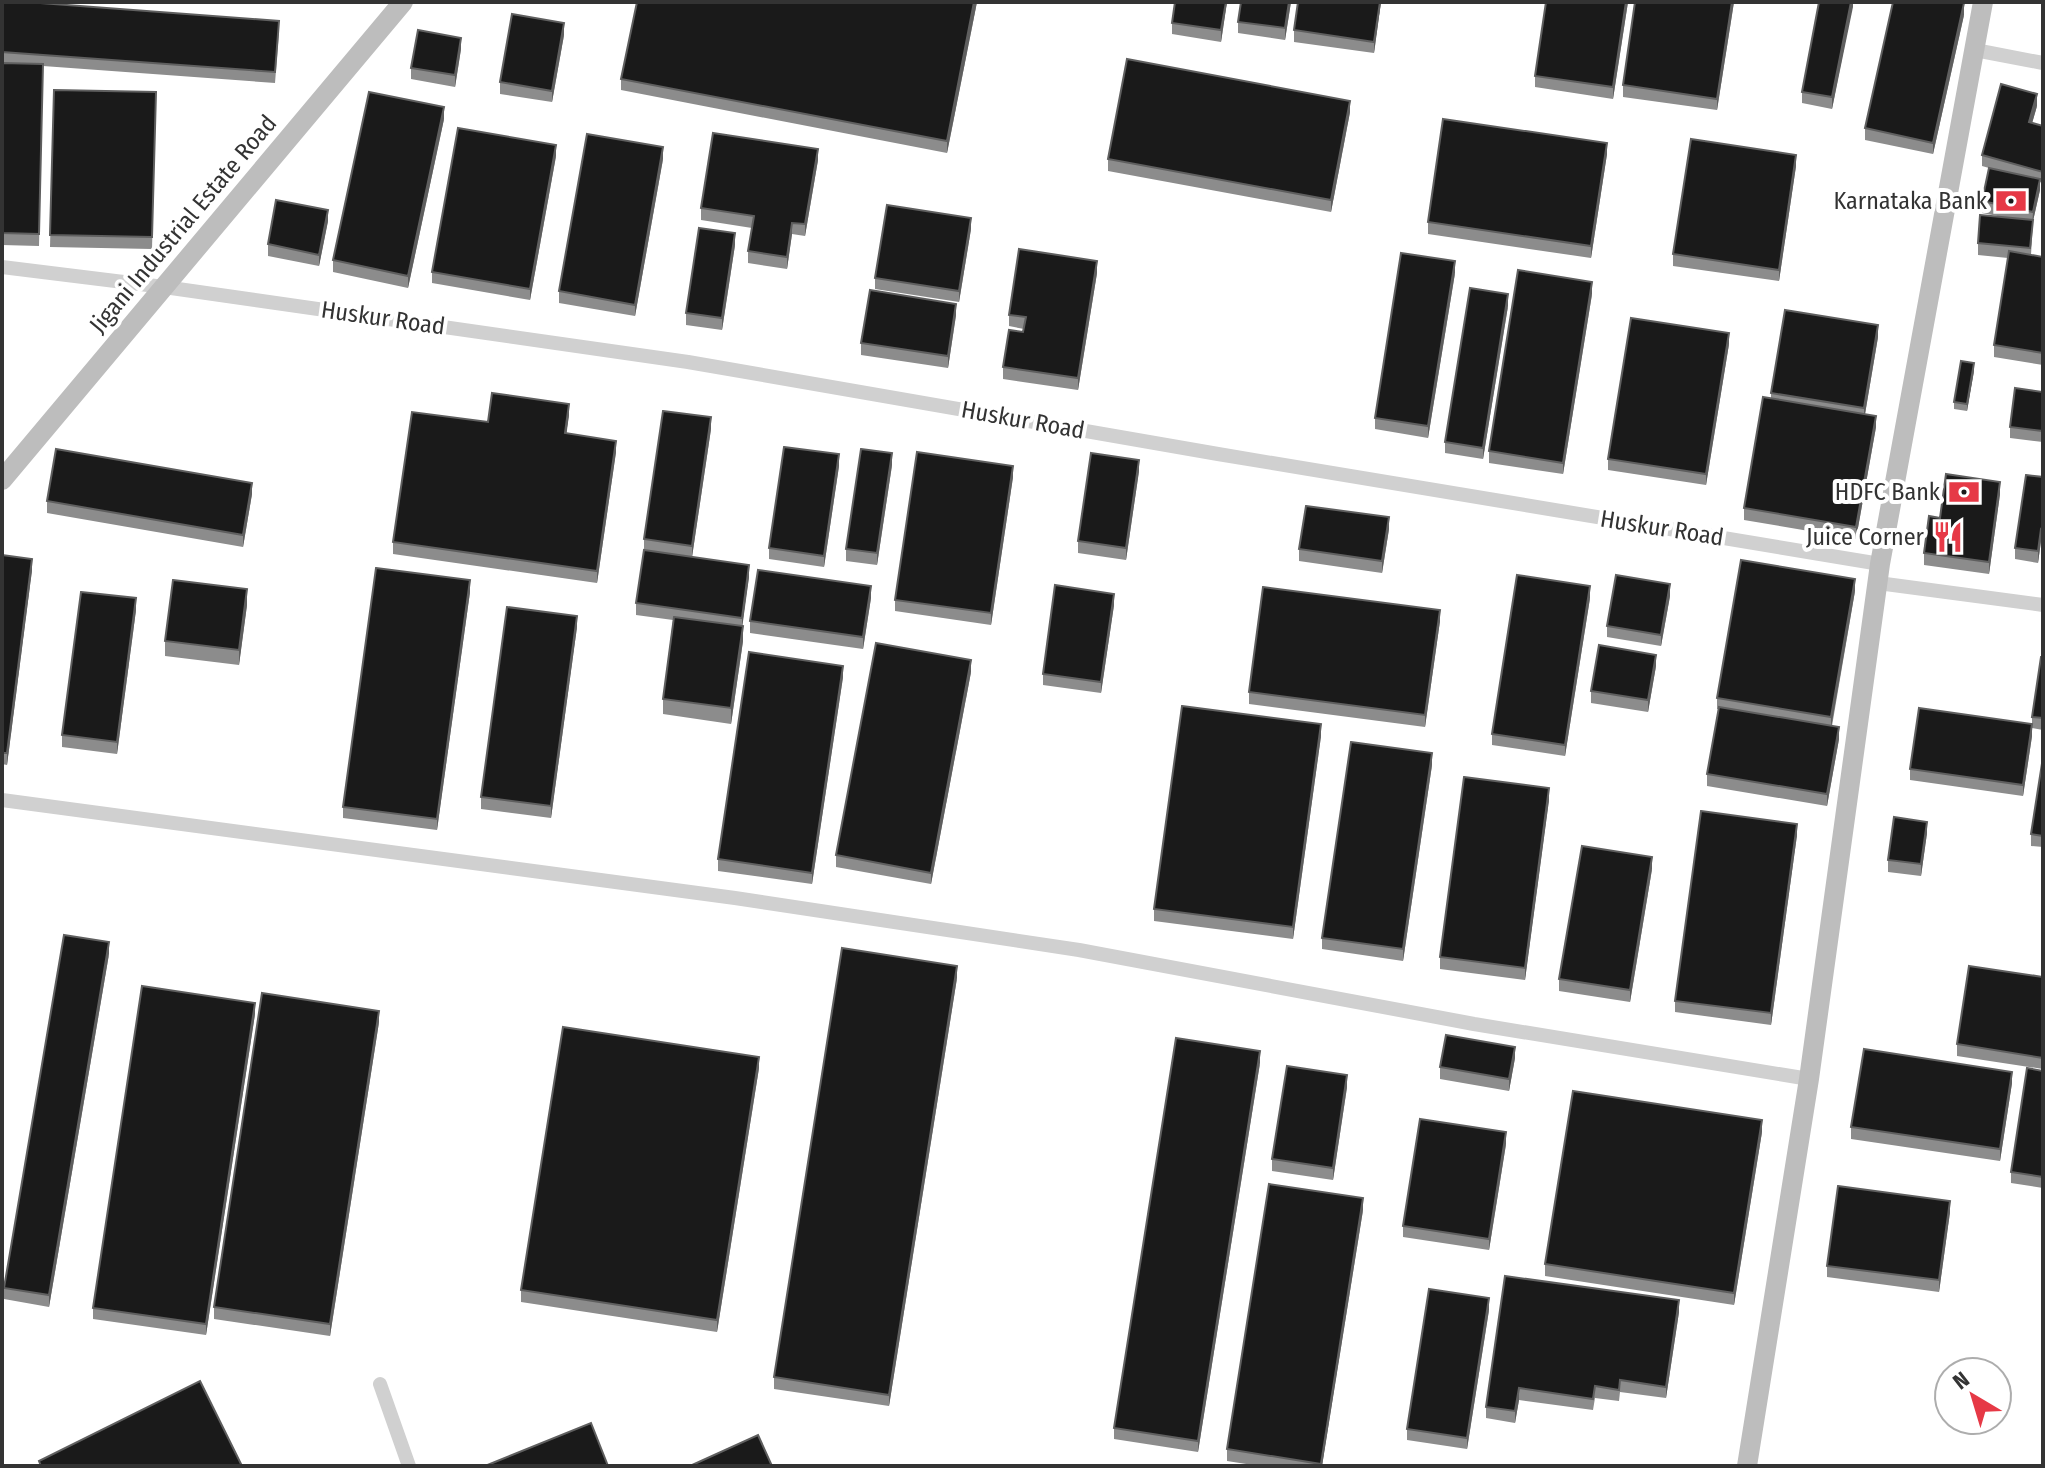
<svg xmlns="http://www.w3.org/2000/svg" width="2045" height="1468" viewBox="0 0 2045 1468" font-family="'Fira Sans Condensed',sans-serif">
<rect width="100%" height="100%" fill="#fff"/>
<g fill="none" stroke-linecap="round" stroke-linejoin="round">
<!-- street -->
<g stroke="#d0d0d0" stroke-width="14">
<path d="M 1975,50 L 2043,63"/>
<path d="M 2,267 L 164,287 L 688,362 L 1218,454 L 1880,564"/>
<path d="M 1878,583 L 2043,605"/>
<path d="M 2,800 L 735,898 L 1079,950 L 1474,1024 L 1809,1079"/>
<path d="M 380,1384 L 409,1466"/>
</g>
<!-- secondary -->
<g stroke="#bdbdbd" stroke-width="20">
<path d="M 2,480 L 403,2"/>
<path d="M 1747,1466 L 1809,1079 L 1880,564 L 1983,2"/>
</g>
</g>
<!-- wall -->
<g fill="#8c8c8c">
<path d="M 2,2 L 279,32 L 275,83 L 43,66 L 39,246 L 2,245 Z"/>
<path d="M 977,2 L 947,153 L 621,90 L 621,79 Z"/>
<path d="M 1175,2 L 1227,2 L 1221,42 L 1172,34 L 1172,23 Z"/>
<path d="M 1241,2 L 1291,2 L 1285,40 L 1238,33 L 1238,22 Z"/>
<path d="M 1381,2 L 1374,53 L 1294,42 L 1294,30 Z"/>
<path d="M 1546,2 L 1628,2 L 1613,99 L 1535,87 L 1535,76 Z"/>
<path d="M 1635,2 L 1734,2 L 1717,110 L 1623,97 L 1623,85 Z"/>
<path d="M 1853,2 L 1832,109 L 1802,103 L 1802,92 Z"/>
<path d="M 1964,15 L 1933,154 L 1865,140 L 1865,128 Z"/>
<path d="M 564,35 L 552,102 L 500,94 L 500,82 Z"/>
<path d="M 461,49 L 455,87 L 411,79 L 411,68 Z"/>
<path d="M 54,90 L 156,92 L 152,249 L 50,247 Z"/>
<path d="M 2037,106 L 2032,123 L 2043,126 L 2043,183 L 2040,182 L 2040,190 L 2033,221 L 2031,255 L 2043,257 L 2043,365 L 1994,357 L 1994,345 L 2008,258 L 1978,255 L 1978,243 L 2003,217 L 1982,213 L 1982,201 L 1989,168 L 1982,166 L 1982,155 Z"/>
<path d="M 1350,112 L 1331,212 L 1108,171 L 1108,159 Z"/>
<path d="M 444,119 L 408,288 L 333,272 L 333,260 Z"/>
<path d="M 1607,154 L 1591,258 L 1428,234 L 1428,222 Z"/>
<path d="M 556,156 L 530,300 L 432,283 L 432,272 Z"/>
<path d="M 663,159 L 635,316 L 559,303 L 559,291 Z"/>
<path d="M 818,160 L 805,236 L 792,234 L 787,269 L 748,263 L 748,251 L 752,228 L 701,220 L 701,208 Z"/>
<path d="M 1796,166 L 1779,281 L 1673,266 L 1673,254 Z"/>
<path d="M 328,221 L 319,266 L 268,256 L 268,244 Z"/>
<path d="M 971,229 L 959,302 L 875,289 L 875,278 Z"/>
<path d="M 735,245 L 722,330 L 686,325 L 686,313 Z"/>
<path d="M 1097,273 L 1078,390 L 1003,379 L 1003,367 L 1023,332 L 1024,329 L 1009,326 L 1009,315 Z"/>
<path d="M 1455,273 L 1428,438 L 1375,429 L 1375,418 Z"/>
<path d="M 1592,294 L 1563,474 L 1489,463 L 1489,451 Z"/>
<path d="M 1508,306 L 1483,459 L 1445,453 L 1445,442 Z"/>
<path d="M 956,315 L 948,368 L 861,355 L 861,343 Z"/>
<path d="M 1878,337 L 1865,414 L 1876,427 L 1856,539 L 1744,520 L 1744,508 L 1771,398 L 1771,393 Z"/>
<path d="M 1729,344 L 1706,485 L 1608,470 L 1608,459 Z"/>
<path d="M 1974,371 L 1967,411 L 1954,409 L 1954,402 Z"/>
<path d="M 2043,392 L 2043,442 L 2010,438 L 2010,427 Z"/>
<path d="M 569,415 L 566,434 L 616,452 L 597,583 L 393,554 L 393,542 L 488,422 Z"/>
<path d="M 711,429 L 692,557 L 749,577 L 742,625 L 743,641 L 731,724 L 663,714 L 663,699 L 673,620 L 636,615 L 636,603 L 644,550 L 644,539 Z"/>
<path d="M 892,465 L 877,565 L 846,561 L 846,549 Z"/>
<path d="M 839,466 L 824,567 L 769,559 L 769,548 Z"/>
<path d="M 1139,471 L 1126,560 L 1078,553 L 1078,541 Z"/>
<path d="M 1013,477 L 991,625 L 895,611 L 895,600 Z"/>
<path d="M 2043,477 L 2043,541 L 2041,541 L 2038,563 L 2015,559 L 2015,548 Z"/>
<path d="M 252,494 L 243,547 L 47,513 L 47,501 Z"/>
<path d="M 2000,494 L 1989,574 L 1924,565 L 1924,553 L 1940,518 Z"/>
<path d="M 1389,529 L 1382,573 L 1299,561 L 1299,549 Z"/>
<path d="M 2,555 L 32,570 L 7,765 L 2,764 Z"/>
<path d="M 1855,591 L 1832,726 L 1839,739 L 1827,806 L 1707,786 L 1707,774 L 1719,709 L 1717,709 L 1717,698 Z"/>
<path d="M 470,592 L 437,830 L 343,818 L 343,807 Z"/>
<path d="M 1670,596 L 1661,646 L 1607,637 L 1607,626 Z"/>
<path d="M 871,598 L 863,649 L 750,633 L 750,621 Z"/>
<path d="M 1590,598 L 1565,756 L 1492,745 L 1492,734 Z"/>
<path d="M 247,605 L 239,665 L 165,656 L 165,641 Z"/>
<path d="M 1114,605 L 1101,693 L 1043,685 L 1043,674 Z"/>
<path d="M 136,610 L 117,754 L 62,747 L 62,735 Z"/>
<path d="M 1440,621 L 1425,727 L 1249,704 L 1249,692 Z"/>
<path d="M 577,627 L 551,818 L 481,809 L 481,797 Z"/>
<path d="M 2043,657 L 2043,730 L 2032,728 L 2032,736 L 2023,796 L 1910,780 L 1910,769 L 2032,724 L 2032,717 Z"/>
<path d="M 1656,666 L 1648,712 L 1591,703 L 1591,691 Z"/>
<path d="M 971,672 L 931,884 L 836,867 L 836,855 Z"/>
<path d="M 843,677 L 812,884 L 718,871 L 718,859 Z"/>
<path d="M 1321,736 L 1293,939 L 1154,921 L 1154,909 Z"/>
<path d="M 2043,757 L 2043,847 L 2031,846 L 2031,834 Z"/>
<path d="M 1432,765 L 1403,961 L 1322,949 L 1322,938 Z"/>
<path d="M 1549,800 L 1525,980 L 1440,969 L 1440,957 Z"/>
<path d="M 1927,833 L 1921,876 L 1888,872 L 1888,860 Z"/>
<path d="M 1797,835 L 1771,1025 L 1675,1012 L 1675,1001 Z"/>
<path d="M 1652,869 L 1630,1002 L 1559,991 L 1559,979 Z"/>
<path d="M 109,954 L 49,1307 L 4,1299 L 4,1288 Z"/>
<path d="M 2043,977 L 2043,1069 L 1957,1056 L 1957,1044 Z"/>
<path d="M 957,978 L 889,1406 L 774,1389 L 774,1377 Z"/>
<path d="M 255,1014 L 206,1335 L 93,1319 L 93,1308 Z"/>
<path d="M 379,1022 L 330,1336 L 214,1319 L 214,1307 Z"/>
<path d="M 1515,1058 L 1509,1091 L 1440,1079 L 1440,1067 Z"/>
<path d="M 1260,1063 L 1198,1452 L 1114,1439 L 1114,1428 Z"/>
<path d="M 759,1068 L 717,1332 L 521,1302 L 521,1290 Z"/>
<path d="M 2043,1071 L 2043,1188 L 2011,1183 L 2011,1172 Z"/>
<path d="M 2012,1083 L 2000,1161 L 1851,1139 L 1851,1127 Z"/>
<path d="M 1347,1087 L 1333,1180 L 1272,1171 L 1272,1159 Z"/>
<path d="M 1762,1132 L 1734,1305 L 1545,1276 L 1545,1264 Z"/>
<path d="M 1506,1144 L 1489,1250 L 1403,1237 L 1403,1226 Z"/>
<path d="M 1363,1210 L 1322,1466 L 1259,1466 L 1227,1461 L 1227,1449 Z"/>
<path d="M 1950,1212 L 1939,1292 L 1827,1277 L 1827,1266 Z"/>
<path d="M 1505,1276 L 1679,1312 L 1666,1398 L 1620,1392 L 1619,1401 L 1595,1398 L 1593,1410 L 1519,1400 L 1515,1423 L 1486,1418 L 1486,1407 Z"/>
<path d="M 1489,1310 L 1467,1449 L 1407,1440 L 1407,1429 Z"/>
</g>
<!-- shaded-wall -->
<g fill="#5f5f5f">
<path d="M 974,2 L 977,2 L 947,153 L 947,141 Z"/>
<path d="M 1226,2 L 1227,2 L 1221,42 L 1221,30 Z"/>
<path d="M 1289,2 L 1291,2 L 1285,40 L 1285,28 Z"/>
<path d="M 1380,2 L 1381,2 L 1374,53 L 1374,42 Z"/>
<path d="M 1626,2 L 1628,2 L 1613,99 L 1613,87 Z"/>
<path d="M 1732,2 L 1734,2 L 1717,110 L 1717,99 Z"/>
<path d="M 1851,2 L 1853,2 L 1853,7 L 1832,109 L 1832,97 Z"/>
<path d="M 1964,3 L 1964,15 L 1933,154 L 1933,143 Z"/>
<path d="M 564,23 L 564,35 L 552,102 L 552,91 Z"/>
<path d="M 461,38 L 461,49 L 455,87 L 455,75 Z"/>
<path d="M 2037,94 L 2037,106 L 2029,134 L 2029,122 Z"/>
<path d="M 1350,101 L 1350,112 L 1331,212 L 1331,200 Z"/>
<path d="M 444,107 L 444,119 L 408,288 L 408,276 Z"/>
<path d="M 1607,143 L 1607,154 L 1591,258 L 1591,246 Z"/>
<path d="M 556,145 L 556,156 L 530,300 L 530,289 Z"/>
<path d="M 663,147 L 663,159 L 635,316 L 635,305 Z"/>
<path d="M 818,149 L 818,160 L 805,236 L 805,224 Z"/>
<path d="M 1796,155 L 1796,166 L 1779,281 L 1779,270 Z"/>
<path d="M 2040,179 L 2040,190 L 2033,221 L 2030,260 L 2033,212 Z"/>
<path d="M 328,210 L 328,221 L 319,266 L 319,255 Z"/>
<path d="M 971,218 L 971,229 L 959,302 L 959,291 Z"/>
<path d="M 792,223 L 792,234 L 787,269 L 787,257 Z"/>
<path d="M 735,233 L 735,245 L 722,330 L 722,318 Z"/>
<path d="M 1097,261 L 1097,273 L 1078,390 L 1078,378 Z"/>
<path d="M 1455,261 L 1455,273 L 1428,438 L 1428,426 Z"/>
<path d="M 1592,282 L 1592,294 L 1563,474 L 1563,463 Z"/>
<path d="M 1508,294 L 1508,306 L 1483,459 L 1483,448 Z"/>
<path d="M 956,304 L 956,315 L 948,368 L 948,356 Z"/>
<path d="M 1878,325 L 1878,337 L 1864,420 L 1864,408 Z"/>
<path d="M 1729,333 L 1729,344 L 1706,485 L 1706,474 Z"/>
<path d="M 1974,363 L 1974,371 L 1967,411 L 1967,404 Z"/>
<path d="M 569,404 L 569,415 L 565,445 L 565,433 Z"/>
<path d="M 1876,416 L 1876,427 L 1856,539 L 1856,527 Z"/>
<path d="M 711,417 L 711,429 L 692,557 L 692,546 Z"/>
<path d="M 616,441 L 616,452 L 597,583 L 597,571 Z"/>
<path d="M 892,453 L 892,465 L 877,565 L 877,553 Z"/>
<path d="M 839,454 L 839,466 L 824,567 L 824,556 Z"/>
<path d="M 1139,460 L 1139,471 L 1126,560 L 1126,548 Z"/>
<path d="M 1013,466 L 1013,477 L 991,625 L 991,613 Z"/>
<path d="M 2000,482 L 2000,494 L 1989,574 L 1989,562 Z"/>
<path d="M 252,483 L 252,494 L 243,547 L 243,535 Z"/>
<path d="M 1389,517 L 1389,529 L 1382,573 L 1382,561 Z"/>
<path d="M 2041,529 L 2041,541 L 2038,563 L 2038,551 Z"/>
<path d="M 32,559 L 32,570 L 7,765 L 7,753 Z"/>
<path d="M 749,565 L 749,577 L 742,629 L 742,618 Z"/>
<path d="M 1855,579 L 1855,591 L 1831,728 L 1831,717 Z"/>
<path d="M 470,580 L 470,592 L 437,830 L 437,819 Z"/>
<path d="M 1670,584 L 1670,596 L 1661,646 L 1661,635 Z"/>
<path d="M 871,586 L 871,598 L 863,649 L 863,637 Z"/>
<path d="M 1590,586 L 1590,598 L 1565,756 L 1565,745 Z"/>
<path d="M 247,589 L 247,605 L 239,665 L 239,650 Z"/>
<path d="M 1114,594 L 1114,605 L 1101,693 L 1101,682 Z"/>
<path d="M 136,598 L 136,610 L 117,754 L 117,742 Z"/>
<path d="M 1440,610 L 1440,621 L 1425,727 L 1425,715 Z"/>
<path d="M 577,616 L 577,627 L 551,818 L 551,806 Z"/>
<path d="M 743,626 L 743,641 L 731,724 L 731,708 Z"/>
<path d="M 1656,655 L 1656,666 L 1648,712 L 1648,700 Z"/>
<path d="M 971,660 L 971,672 L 931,884 L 931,873 Z"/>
<path d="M 843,666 L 843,677 L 812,884 L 812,873 Z"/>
<path d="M 1321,724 L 1321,736 L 1293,939 L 1293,927 Z"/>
<path d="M 2032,724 L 2032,736 L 2023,796 L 2023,785 Z"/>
<path d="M 1839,727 L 1839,739 L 1827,806 L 1827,794 Z"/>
<path d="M 1432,753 L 1432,765 L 1403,961 L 1403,949 Z"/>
<path d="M 1549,788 L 1549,800 L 1525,980 L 1525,968 Z"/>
<path d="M 1927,822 L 1927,833 L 1921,876 L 1921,864 Z"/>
<path d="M 1797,824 L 1797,835 L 1771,1025 L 1771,1013 Z"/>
<path d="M 1652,857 L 1652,869 L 1630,1002 L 1630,990 Z"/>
<path d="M 109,942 L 109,954 L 49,1307 L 49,1295 Z"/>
<path d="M 957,966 L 957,978 L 889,1406 L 889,1395 Z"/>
<path d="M 255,1003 L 255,1014 L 206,1335 L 206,1324 Z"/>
<path d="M 379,1011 L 379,1022 L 330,1336 L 330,1324 Z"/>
<path d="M 1515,1047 L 1515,1058 L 1509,1091 L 1509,1079 Z"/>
<path d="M 1260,1051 L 1260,1063 L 1198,1452 L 1198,1441 Z"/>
<path d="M 759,1057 L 759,1068 L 717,1332 L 717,1320 Z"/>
<path d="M 2012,1072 L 2012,1083 L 2000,1161 L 2000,1149 Z"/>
<path d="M 1347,1075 L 1347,1087 L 1333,1180 L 1333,1168 Z"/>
<path d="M 1762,1120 L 1762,1132 L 1734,1305 L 1734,1293 Z"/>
<path d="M 1506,1132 L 1506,1144 L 1489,1250 L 1489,1239 Z"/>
<path d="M 1363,1198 L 1363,1210 L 1322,1466 L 1321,1466 Z"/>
<path d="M 1950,1201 L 1950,1212 L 1939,1292 L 1939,1280 Z"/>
<path d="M 1489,1298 L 1489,1310 L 1467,1449 L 1467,1438 Z"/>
<path d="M 1679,1300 L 1679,1312 L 1666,1398 L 1666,1387 Z"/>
<path d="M 1519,1388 L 1519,1400 L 1515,1423 L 1515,1411 Z"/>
</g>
<!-- building -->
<g fill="#1a1a1a" stroke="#5f5f5f" stroke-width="2">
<path d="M 2,2 L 27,2 L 279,21 L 275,72 L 2,52 Z"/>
<path d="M 637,2 L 974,2 L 947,141 L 621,79 Z"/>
<path d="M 1175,2 L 1226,2 L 1221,30 L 1172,23 Z"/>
<path d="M 1241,2 L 1289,2 L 1285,28 L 1238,22 Z"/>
<path d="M 1298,2 L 1380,2 L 1374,42 L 1294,30 Z"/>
<path d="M 1546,2 L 1626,2 L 1613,87 L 1535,76 Z"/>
<path d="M 1635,2 L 1732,2 L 1717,99 L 1623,85 Z"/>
<path d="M 1819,2 L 1851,2 L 1832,97 L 1802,92 Z"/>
<path d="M 1893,2 L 1964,3 L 1933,143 L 1865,128 Z"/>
<path d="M 512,14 L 564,23 L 552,91 L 500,82 Z"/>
<path d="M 418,30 L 461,38 L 455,75 L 411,68 Z"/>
<path d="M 1127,59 L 1350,101 L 1331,200 L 1108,159 Z"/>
<path d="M 2,63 L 43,64 L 39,234 L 2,233 Z"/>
<path d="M 2001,84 L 2037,94 L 2029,122 L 2043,126 L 2043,172 L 1982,155 Z"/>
<path d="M 54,90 L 156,92 L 152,237 L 50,235 Z"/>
<path d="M 369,92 L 444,107 L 408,276 L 333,260 Z"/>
<path d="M 1443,119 L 1607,143 L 1591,246 L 1428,222 Z"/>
<path d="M 458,128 L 556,145 L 530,289 L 432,272 Z"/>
<path d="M 713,133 L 818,149 L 805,224 L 792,223 L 787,257 L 748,251 L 754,216 L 701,208 Z"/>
<path d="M 587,134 L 663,147 L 635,305 L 559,291 Z"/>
<path d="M 1691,139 L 1796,155 L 1779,270 L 1673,254 Z"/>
<path d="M 1989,168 L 2040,179 L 2033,212 L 1982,201 Z"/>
<path d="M 276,200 L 328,210 L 319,255 L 268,244 Z"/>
<path d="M 887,205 L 971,218 L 959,291 L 875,278 Z"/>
<path d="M 1980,215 L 2033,220 L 2030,248 L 1978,243 Z"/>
<path d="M 699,228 L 735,233 L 722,318 L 686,313 Z"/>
<path d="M 1019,249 L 1097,261 L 1078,378 L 1003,367 L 1009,330 L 1023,332 L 1026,317 L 1009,315 Z"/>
<path d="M 2009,251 L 2043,257 L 2043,353 L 1994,345 Z"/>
<path d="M 1401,253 L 1455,261 L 1428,426 L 1375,418 Z"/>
<path d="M 1518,270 L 1592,282 L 1563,463 L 1489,451 Z"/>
<path d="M 1470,288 L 1508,294 L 1483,448 L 1445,442 Z"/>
<path d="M 870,290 L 956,304 L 948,356 L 861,343 Z"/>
<path d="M 1785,310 L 1878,325 L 1864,408 L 1771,393 Z"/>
<path d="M 1631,318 L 1729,333 L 1706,474 L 1608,459 Z"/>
<path d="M 1961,361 L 1974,363 L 1967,404 L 1954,402 Z"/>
<path d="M 2015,388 L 2043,392 L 2043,431 L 2010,427 Z"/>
<path d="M 492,393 L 569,404 L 565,433 L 616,441 L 597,571 L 393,542 L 412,412 L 488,422 Z"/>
<path d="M 1763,397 L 1876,416 L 1856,527 L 1744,508 Z"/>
<path d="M 663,411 L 711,417 L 692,546 L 644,539 Z"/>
<path d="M 784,447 L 839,454 L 824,556 L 769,548 Z"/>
<path d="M 56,449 L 252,483 L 243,535 L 47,501 Z"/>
<path d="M 861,449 L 892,453 L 877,553 L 846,549 Z"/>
<path d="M 917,452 L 1013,466 L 991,613 L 895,600 Z"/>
<path d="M 1091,453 L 1139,460 L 1126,548 L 1078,541 Z"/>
<path d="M 1946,474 L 2000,482 L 1989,562 L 1924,553 L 1929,516 L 1940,518 Z"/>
<path d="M 2026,475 L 2043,477 L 2043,530 L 2041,529 L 2038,551 L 2015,548 Z"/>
<path d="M 1306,506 L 1389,517 L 1382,561 L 1299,549 Z"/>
<path d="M 644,550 L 749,565 L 742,618 L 636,603 Z"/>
<path d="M 2,555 L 32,559 L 7,753 L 2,753 Z"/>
<path d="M 1741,560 L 1855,579 L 1831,717 L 1717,698 Z"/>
<path d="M 376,568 L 470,580 L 437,819 L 343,807 Z"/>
<path d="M 758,570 L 871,586 L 863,637 L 750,621 Z"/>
<path d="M 1517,575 L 1590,586 L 1565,745 L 1492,734 Z"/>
<path d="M 1616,575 L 1670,584 L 1661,635 L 1607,626 Z"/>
<path d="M 173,580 L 247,589 L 239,650 L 165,641 Z"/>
<path d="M 1055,585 L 1114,594 L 1101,682 L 1043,674 Z"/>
<path d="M 1263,587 L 1440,610 L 1425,715 L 1249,692 Z"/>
<path d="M 81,592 L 136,598 L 117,742 L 62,735 Z"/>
<path d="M 507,607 L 577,616 L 551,806 L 481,797 Z"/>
<path d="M 674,617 L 743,626 L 731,708 L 663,699 Z"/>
<path d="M 876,643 L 971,660 L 931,873 L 836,855 Z"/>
<path d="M 1599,645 L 1656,655 L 1648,700 L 1591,691 Z"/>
<path d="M 749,652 L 843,666 L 812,873 L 718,859 Z"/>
<path d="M 2041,657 L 2043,657 L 2043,718 L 2032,717 Z"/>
<path d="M 1182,706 L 1321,724 L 1293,927 L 1154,909 Z"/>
<path d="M 1719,707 L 1839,727 L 1827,794 L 1707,774 Z"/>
<path d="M 1919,708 L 2032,724 L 2023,785 L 1910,769 Z"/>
<path d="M 1351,742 L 1432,753 L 1403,949 L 1322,938 Z"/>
<path d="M 2043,757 L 2043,836 L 2031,834 Z"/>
<path d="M 1464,777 L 1549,788 L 1525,968 L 1440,957 Z"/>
<path d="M 1701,811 L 1797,824 L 1771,1013 L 1675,1001 Z"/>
<path d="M 1894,817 L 1927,822 L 1921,864 L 1888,860 Z"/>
<path d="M 1582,846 L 1652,857 L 1630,990 L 1559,979 Z"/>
<path d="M 64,935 L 109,942 L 49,1295 L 4,1288 Z"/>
<path d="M 842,948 L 957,966 L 889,1395 L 774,1377 Z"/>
<path d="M 1969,966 L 2043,977 L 2043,1058 L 1957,1044 Z"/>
<path d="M 142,986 L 255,1003 L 206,1324 L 93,1308 Z"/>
<path d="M 262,993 L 379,1011 L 330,1324 L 214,1307 Z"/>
<path d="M 563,1027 L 759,1057 L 717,1320 L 521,1290 Z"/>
<path d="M 1446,1035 L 1515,1047 L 1509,1079 L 1440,1067 Z"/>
<path d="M 1176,1038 L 1260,1051 L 1198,1441 L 1114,1428 Z"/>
<path d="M 1864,1049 L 2012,1072 L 2000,1149 L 1851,1127 Z"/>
<path d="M 1287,1066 L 1347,1075 L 1333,1168 L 1272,1159 Z"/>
<path d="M 2027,1068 L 2043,1071 L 2043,1177 L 2011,1172 Z"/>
<path d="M 1573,1091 L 1762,1120 L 1734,1293 L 1545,1264 Z"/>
<path d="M 1420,1119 L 1506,1132 L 1489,1239 L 1403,1226 Z"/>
<path d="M 1269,1184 L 1363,1198 L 1321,1464 L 1227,1449 Z"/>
<path d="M 1838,1186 L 1950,1201 L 1939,1280 L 1827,1266 Z"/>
<path d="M 1505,1276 L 1679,1300 L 1666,1387 L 1620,1380 L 1619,1390 L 1595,1386 L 1593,1399 L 1519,1388 L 1515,1411 L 1486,1407 Z"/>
<path d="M 1429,1289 L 1489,1298 L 1467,1438 L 1407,1429 Z"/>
<path d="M 200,1381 L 242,1466 L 41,1466 L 39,1461 Z"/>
<path d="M 591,1423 L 608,1466 L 485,1466 Z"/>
<path d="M 758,1435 L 772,1466 L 690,1466 Z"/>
</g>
<!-- icons -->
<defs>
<symbol id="bank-bare" viewBox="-9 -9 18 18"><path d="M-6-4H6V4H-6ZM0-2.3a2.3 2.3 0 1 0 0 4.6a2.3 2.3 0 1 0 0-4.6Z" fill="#e63946" stroke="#fff" stroke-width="2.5" paint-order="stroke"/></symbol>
<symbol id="restaurant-bare" viewBox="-9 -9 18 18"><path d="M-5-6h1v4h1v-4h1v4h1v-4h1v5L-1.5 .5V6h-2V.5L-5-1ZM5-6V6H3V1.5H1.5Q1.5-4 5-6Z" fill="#e63946" stroke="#fff" stroke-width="2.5" paint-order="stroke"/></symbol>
</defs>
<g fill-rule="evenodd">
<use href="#bank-bare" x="1989" y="179" width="44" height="44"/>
<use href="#bank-bare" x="1942" y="470" width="44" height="44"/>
<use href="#restaurant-bare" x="1926" y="515" width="44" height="44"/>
</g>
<g text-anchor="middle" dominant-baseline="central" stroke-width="8" stroke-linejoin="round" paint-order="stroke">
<!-- poi labels -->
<g font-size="24" fill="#333" stroke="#fff" text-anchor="end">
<text x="1987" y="201">Karnataka Bank</text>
<text x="1940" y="492">HDFC Bank</text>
<text x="1924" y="537">Juice Corner</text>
</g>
<!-- street labels -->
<g font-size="24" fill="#333" stroke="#fff">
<text transform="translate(183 224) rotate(-50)">Jigani Industrial Estate Road</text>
<text transform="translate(383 318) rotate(8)">Huskur Road</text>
<text transform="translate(1023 420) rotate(10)">Huskur Road</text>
<text transform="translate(1662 528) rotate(9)">Huskur Road</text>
</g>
</g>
<!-- border -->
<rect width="2045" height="1468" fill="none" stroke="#333333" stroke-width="8"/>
<!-- north arrow -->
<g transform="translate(1973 1396) rotate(322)"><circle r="38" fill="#ffffff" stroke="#adadad" stroke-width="2"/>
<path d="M0-6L14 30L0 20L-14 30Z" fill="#e63946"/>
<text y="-12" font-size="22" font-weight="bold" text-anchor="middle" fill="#333333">N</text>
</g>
</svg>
